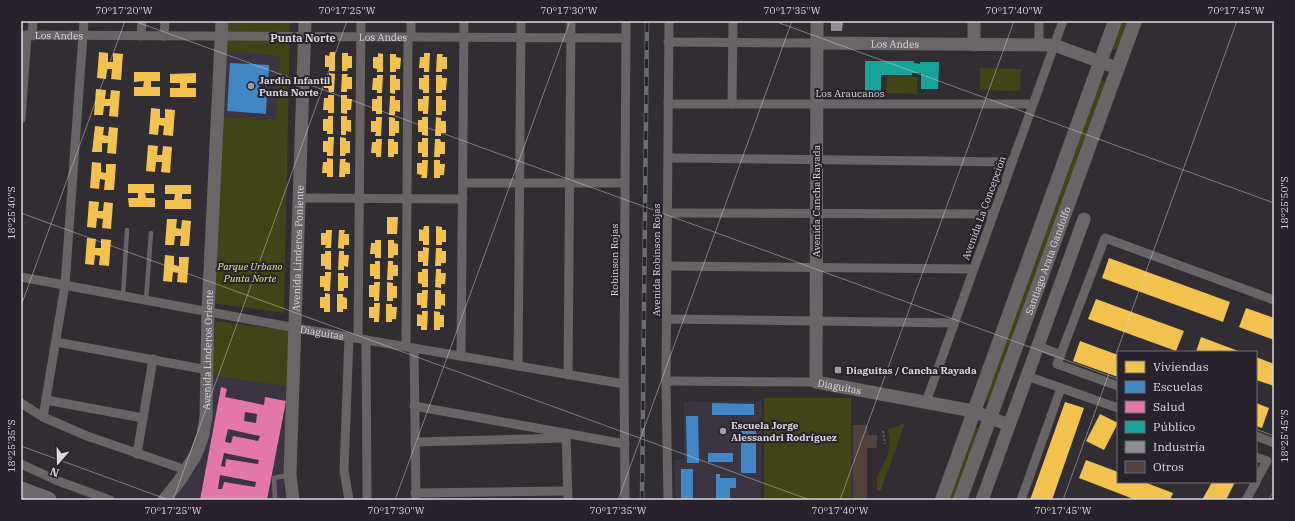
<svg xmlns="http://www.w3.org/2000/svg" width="1295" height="521" viewBox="0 0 1295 521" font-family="'IBM Plex Serif',serif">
<rect width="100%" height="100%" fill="#312e33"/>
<!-- built -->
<g fill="#3b3441">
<path d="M 226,51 L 280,55 L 276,119 L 222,117 Z"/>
<path d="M 213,375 L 288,387 L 283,490 L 286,500 L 172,500 L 190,476 L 205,447 Z"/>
<path d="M 762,401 L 761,500 L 675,500 L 675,460 L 684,460 L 684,402 Z"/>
</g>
<!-- green -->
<g fill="#404417">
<path d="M 228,21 L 290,21 L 284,313 L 213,303 L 222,117 L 276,119 L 280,56 L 226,51 Z"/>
<path d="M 1120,21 L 1130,21 L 1117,50 L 1113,49 L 1112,46 Z"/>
<path d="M 980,68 L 1021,69 L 1020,91 L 980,90 Z"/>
<path d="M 887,76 L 917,77 L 917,94 L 886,93 Z"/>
<path d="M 1102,80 L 1106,81 L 1108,84 L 992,400 L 988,402 L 983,399 L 1099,83 Z"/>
<path d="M 215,321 L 291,331 L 288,387 L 213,375 Z"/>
<path d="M 764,398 L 851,398 L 852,500 L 764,500 Z"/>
<path d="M 905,423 L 881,490 L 877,491 L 877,477 L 888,455 L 890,445 L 888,430 Z"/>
<path d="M 975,427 L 979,428 L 957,500 L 947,500 Z"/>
</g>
<!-- homes -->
<g fill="#f2c14e">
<path d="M 99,52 L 108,53 L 108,62 L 113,62 L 113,53 L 123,54 L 121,80 L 111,79 L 112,69 L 107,69 L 106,79 L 97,78 Z"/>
<path d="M 330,52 L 335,52 L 335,71 L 329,71 L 329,67 L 325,67 L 325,55 L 329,56 Z"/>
<path d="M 342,53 L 348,53 L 348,56 L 352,56 L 352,68 L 348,68 L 347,71 L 342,71 Z"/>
<path d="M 378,53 L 383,54 L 383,72 L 377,72 L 377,69 L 373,68 L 373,57 L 378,57 Z"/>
<path d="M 424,53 L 430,53 L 429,72 L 424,72 L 424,68 L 419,68 L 420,57 L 424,57 Z"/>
<path d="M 390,54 L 396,54 L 396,57 L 401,58 L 400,69 L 396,69 L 396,72 L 390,72 Z"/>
<path d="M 437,54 L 443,54 L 442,57 L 447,57 L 447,69 L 442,69 L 442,72 L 436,72 Z"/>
<path d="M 134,72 L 160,72 L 160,81 L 151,81 L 151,87 L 160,87 L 160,96 L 134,96 L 134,87 L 143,87 L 144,81 L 134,82 Z"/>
<path d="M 196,73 L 196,83 L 187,83 L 187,88 L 196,88 L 196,97 L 170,97 L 170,88 L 180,88 L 180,83 L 170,83 L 170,74 Z"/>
<path d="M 329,73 L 335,74 L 334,92 L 329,92 L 328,88 L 324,88 L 324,77 L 329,77 Z"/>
<path d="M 342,74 L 348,74 L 347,77 L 352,77 L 352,89 L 347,89 L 347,92 L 341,92 Z"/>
<path d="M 377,75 L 383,75 L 382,93 L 377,93 L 377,90 L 372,90 L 373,78 L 377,78 Z"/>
<path d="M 390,75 L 396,75 L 396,79 L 400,79 L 400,90 L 395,90 L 395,94 L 390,93 Z"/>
<path d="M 423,75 L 429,75 L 429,93 L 423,93 L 423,90 L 419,89 L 419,78 L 424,78 Z"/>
<path d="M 436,75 L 442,75 L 442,78 L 447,78 L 446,90 L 442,90 L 442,93 L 436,93 Z"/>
<path d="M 96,89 L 106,90 L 105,99 L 110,99 L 111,90 L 120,91 L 118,117 L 109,116 L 110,106 L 104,106 L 103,115 L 94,115 Z"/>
<path d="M 328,95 L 334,95 L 334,113 L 328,113 L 328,110 L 323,110 L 324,98 L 328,98 Z"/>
<path d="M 341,95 L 347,95 L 347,99 L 352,99 L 351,110 L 347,110 L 347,114 L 341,113 Z"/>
<path d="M 377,96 L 382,96 L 382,114 L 376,114 L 376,111 L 372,111 L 372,99 L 377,99 Z"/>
<path d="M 390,96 L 395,96 L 395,100 L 400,100 L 400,112 L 395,111 L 395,115 L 389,115 Z"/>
<path d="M 423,96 L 429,96 L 428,114 L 423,114 L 423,111 L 418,111 L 418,99 L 423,99 Z"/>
<path d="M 436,96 L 442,96 L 442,100 L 446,100 L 446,111 L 442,111 L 442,115 L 436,115 Z"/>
<path d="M 151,108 L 160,109 L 160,118 L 165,118 L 165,109 L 175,110 L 173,136 L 163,135 L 164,126 L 159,125 L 158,135 L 149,134 Z"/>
<path d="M 328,116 L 333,116 L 333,134 L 327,134 L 327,131 L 323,131 L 323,119 L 328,119 Z"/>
<path d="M 341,116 L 347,116 L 347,120 L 351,120 L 351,132 L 346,131 L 346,135 L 341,135 Z"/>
<path d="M 376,117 L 382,117 L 381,136 L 375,136 L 376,132 L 371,132 L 371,121 L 376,121 Z"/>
<path d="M 389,117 L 395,118 L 395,121 L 399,121 L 399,133 L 395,133 L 395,136 L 389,136 Z"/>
<path d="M 422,117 L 428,117 L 428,136 L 422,135 L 422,132 L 418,132 L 418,120 L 422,120 Z"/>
<path d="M 436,117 L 441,118 L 441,121 L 446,121 L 446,133 L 441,133 L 441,136 L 435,136 Z"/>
<path d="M 95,126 L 104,127 L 103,135 L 108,136 L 109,127 L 118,128 L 116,154 L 107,153 L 108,143 L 102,143 L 102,152 L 92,152 Z"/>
<path d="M 328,137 L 334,137 L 333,156 L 327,156 L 327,152 L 323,152 L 323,141 L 328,141 Z"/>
<path d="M 340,137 L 346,138 L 346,141 L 350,141 L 350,153 L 346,153 L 345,156 L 340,156 Z"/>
<path d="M 422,138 L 428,138 L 428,157 L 422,157 L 422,153 L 418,153 L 418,142 L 422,142 Z"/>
<path d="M 376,139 L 382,139 L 381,157 L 376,157 L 376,153 L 371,153 L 372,142 L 376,142 Z"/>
<path d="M 388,139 L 394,139 L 394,142 L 398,142 L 398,154 L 394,154 L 394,157 L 388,157 Z"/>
<path d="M 435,139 L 440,139 L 441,142 L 445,142 L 445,154 L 440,154 L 440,157 L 434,157 Z"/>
<path d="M 148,145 L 158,146 L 157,155 L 162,155 L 163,146 L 172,147 L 170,173 L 161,172 L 162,162 L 156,162 L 155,172 L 146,171 Z"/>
<path d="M 327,158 L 333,159 L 333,177 L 327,177 L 327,173 L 322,173 L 323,162 L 327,162 Z"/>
<path d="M 340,159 L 346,159 L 345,162 L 350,163 L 350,174 L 345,174 L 345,177 L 339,177 Z"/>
<path d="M 422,160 L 428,160 L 427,178 L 421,178 L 422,175 L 417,174 L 417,163 L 422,163 Z"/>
<path d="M 434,160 L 440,160 L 440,164 L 445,164 L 444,175 L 440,175 L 440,178 L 434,178 Z"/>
<path d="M 92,162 L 101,163 L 101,172 L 106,173 L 106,164 L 116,164 L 114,190 L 104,190 L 105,180 L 100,179 L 99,189 L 90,188 Z"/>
<path d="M 128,184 L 154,184 L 154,193 L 145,193 L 146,198 L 155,198 L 155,207 L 129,207 L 128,198 L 138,198 L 138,193 L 128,193 Z"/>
<path d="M 165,185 L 191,185 L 191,194 L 182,194 L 182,199 L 191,199 L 191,209 L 165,209 L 165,200 L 174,200 L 175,194 L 165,194 Z"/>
<path d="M 89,201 L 99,202 L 98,211 L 103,211 L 104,202 L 113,203 L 111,229 L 102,228 L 103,219 L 97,218 L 96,228 L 87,227 Z"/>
<path d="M 387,217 L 398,217 L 397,234 L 387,234 Z"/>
<path d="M 167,219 L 177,219 L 176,228 L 181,229 L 182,220 L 191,221 L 189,246 L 180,246 L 181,236 L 175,236 L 174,245 L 165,245 Z"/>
<path d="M 424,226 L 429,226 L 429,245 L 423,245 L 423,241 L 419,241 L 419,229 L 423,230 Z"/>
<path d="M 436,226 L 442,227 L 442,230 L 446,230 L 446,242 L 442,242 L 442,245 L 436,245 Z"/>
<path d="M 326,230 L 332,230 L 331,248 L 325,248 L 326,245 L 321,245 L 321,233 L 326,233 Z"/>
<path d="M 339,230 L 345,230 L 344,234 L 349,234 L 349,245 L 344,245 L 344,249 L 338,248 Z"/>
<path d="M 87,238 L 96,239 L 95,248 L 101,248 L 101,239 L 111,240 L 109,266 L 99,265 L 100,256 L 95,255 L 94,265 L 85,264 Z"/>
<path d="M 375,240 L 381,240 L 381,258 L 375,258 L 375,254 L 370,254 L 371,243 L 375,243 Z"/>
<path d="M 388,240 L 394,240 L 394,243 L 398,244 L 398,255 L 394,255 L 393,258 L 388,258 Z"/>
<path d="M 423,247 L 429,248 L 428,266 L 423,266 L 423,262 L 418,262 L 418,251 L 423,251 Z"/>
<path d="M 436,248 L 442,248 L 442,251 L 446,251 L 446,263 L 441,263 L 441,266 L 435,266 Z"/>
<path d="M 325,251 L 331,251 L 331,270 L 325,269 L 325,266 L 321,266 L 321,254 L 325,254 Z"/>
<path d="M 339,251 L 344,251 L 344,255 L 349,255 L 348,267 L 344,266 L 344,270 L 338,270 Z"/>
<path d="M 165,255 L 174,256 L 174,265 L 179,266 L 179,257 L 189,257 L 187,283 L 177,282 L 178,273 L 173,272 L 172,282 L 163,281 Z"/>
<path d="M 1109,258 L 1230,302 L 1223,322 L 1102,278 Z"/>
<path d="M 375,261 L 380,261 L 380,279 L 374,279 L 374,276 L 370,276 L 370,264 L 375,264 Z"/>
<path d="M 388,261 L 393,261 L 393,265 L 398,265 L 398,276 L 393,276 L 393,280 L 387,280 Z"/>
<path d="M 422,269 L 428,269 L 428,287 L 422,287 L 422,284 L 418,283 L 418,272 L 422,272 Z"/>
<path d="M 436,269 L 441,269 L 441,273 L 446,273 L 445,284 L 441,284 L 441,288 L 435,287 Z"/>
<path d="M 325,272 L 331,272 L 330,291 L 324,291 L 324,287 L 320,287 L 320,276 L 325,276 Z"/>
<path d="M 338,273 L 344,273 L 344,276 L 348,276 L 348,288 L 344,288 L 344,291 L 338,291 Z"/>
<path d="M 374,282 L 380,282 L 379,301 L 374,301 L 374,297 L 369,297 L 369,285 L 374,285 Z"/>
<path d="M 387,282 L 393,283 L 393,286 L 397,286 L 397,298 L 393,298 L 393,301 L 387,301 Z"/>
<path d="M 422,290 L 428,290 L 427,308 L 421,308 L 421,305 L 417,305 L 417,293 L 422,293 Z"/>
<path d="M 435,290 L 441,290 L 441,294 L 445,294 L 445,306 L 441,305 L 441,309 L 435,309 Z"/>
<path d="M 325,293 L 330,294 L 330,312 L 324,312 L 324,308 L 320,308 L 320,297 L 325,297 Z"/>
<path d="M 337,294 L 343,294 L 343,297 L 347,298 L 347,309 L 343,309 L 343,312 L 337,312 Z"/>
<path d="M 1096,299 L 1184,331 L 1176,351 L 1088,319 Z"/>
<path d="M 374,303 L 380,303 L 379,322 L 374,322 L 374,318 L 369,318 L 369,307 L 374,307 Z"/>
<path d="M 386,304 L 392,304 L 392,307 L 397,307 L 396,319 L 392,319 L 392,322 L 386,322 Z"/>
<path d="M 1246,308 L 1274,318 L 1274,340 L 1239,327 Z"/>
<path d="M 422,311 L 428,311 L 427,330 L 421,330 L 421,326 L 417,326 L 417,314 L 422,315 Z"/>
<path d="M 434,311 L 440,312 L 440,315 L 444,315 L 444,327 L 440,327 L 440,330 L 434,330 Z"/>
<path d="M 1201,337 L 1241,352 L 1196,352 Z"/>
<path d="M 1080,341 L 1118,355 L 1118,377 L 1073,361 Z"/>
<path d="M 1256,357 L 1274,364 L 1274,386 L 1256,380 Z"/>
<path d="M 1065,402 L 1084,408 L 1052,500 L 1030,500 Z"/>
<path d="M 1256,403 L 1269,408 L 1262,428 L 1256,426 Z"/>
<path d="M 1100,414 L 1118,423 L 1104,450 L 1086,441 Z"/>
<path d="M 1086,460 L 1118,472 L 1118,482 L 1144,482 L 1173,493 L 1170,500 L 1136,500 L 1079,478 Z"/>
<path d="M 1212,482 L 1235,482 L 1226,500 L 1202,500 Z"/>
</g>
<!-- schools -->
<g fill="#3f88c5">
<path d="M 230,63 L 269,65 L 268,82 L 260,82 L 259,94 L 267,94 L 266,114 L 227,111 Z"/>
<path d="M 712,403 L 754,404 L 754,415 L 712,415 Z"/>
<path d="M 686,416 L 698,416 L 699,463 L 687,463 Z"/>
<rect x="741" y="431" width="15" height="42"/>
<rect x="708" y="453" width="25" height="9"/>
<rect x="681" y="469" width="12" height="31"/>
<path d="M 716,474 L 720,474 L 720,478 L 736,478 L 736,488 L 730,488 L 730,500 L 716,500 Z"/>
</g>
<!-- health -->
<path fill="#e377a8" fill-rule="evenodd" d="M 221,387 L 227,389 L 225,397 L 264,405 L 265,397 L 286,401 L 267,500 L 200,500 ZM 245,412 L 257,414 L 256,423 L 244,421 ZM 228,429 L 260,436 L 258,441 L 233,436 L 231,443 L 225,442 ZM 224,453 L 259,460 L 258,464 L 226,459 L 225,467 L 221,466 ZM 220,475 L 256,482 L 255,487 L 224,482 L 222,489 L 218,489 Z"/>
<!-- public -->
<path fill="#17a398" d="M 865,61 L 914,61 L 914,63 L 920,64 L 920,62 L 939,62 L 938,89 L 921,89 L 921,73 L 912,73 L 912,75 L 881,75 L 881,91 L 865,91 Z"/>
<!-- industry -->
<path fill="#8d8d92" d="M 831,21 L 843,21 L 842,31 L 831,31 Z"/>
<!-- building -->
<path fill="#534140" d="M 853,425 L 867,425 L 868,435 L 877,435 L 877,448 L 867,448 L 867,500 L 853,500 Z"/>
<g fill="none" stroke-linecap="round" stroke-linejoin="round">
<!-- path -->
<path stroke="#6c6b6d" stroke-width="1.5" stroke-dasharray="2 2" stroke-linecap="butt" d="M 883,431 L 885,444"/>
<!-- lane -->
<g stroke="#676465" stroke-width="4.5">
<path d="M 123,296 L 127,230"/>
<path d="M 146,300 L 151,233"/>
<path d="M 275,500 L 274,478 L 289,475"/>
</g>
<!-- street -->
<g stroke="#676465" stroke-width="9">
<path d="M 411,21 L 411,37"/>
<path d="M 1039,21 L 1039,45"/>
<path id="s1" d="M 21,35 L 626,38"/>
<path d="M 32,36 L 33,21"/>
<path d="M 141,36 L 142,21"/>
<path d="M 164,36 L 165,21"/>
<path d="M 668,42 L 817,43"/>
<path d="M 668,104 L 1033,104"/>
<path d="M 732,104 L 733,21"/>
<path d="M 21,119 L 27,35"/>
<path d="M 668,158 L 1012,162"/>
<path d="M 463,183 L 625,183"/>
<path d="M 300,198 L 463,199"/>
<path d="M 667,213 L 993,214"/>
<path d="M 667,266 L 973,269"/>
<path id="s2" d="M 21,277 L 296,328 L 624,384"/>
<path d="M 666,319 L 954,323"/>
<path d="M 349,337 L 344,470 L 349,500"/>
<path d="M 358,338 L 361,21"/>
<path d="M 366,340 L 367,500"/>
<path d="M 56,342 L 208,370"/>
<path d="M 1038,346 L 1061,355"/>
<path d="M 406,347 L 408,37"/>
<path d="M 414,348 L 416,500"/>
<path d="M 461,356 L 464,21"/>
<path d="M 518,366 L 521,21"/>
<path d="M 568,375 L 571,21"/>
<path d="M 1027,376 L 1118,408"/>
<path d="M 666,381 L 816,382"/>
<path d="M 1118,386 L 1057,364 L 1105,238 L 1274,300"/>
<path d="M 46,400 L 143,418"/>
<path d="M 926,402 L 1063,21"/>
<path d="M 21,403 L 43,417 L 87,436 L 186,470"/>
<path d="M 414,406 L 625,444"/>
<path d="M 43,417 L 65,285 L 84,21"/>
<path d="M 566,433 L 568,500"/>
<path d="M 1256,436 L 1274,443"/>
<path d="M 415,442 L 566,438"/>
<path d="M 137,454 L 153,359"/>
<path d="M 1256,457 L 1267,461 L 1256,481"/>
<path d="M 21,464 L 58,481 L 110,500"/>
<path d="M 415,493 L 568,491"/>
<path d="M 625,500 L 624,370 L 626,21"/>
<path d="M 668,500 L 666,381 L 669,21"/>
<path d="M 1021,500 L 1061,388"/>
<path d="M 1246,500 L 1256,482"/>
</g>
<!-- secondary -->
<g stroke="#696668" stroke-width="13">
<path id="s3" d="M 817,21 L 816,382 L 973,411 L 1009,425"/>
<path d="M 974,21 L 974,45"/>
<path id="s4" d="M 817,43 L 1054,45 L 1117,68"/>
<path id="s5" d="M 164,500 L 180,480 L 196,454 L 203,435 L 206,416 L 208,312 L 222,21"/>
<path id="s6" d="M 293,500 L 290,475 L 305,21"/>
<path d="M 982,500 L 1084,219"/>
</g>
<!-- primary -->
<g stroke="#686566" stroke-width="14">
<path d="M 942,500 L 1115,21"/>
<path id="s7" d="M 960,500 L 1135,21"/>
</g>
<!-- highway -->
<path stroke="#6d6a6d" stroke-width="17" d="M 21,490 L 48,500"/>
<defs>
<g id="rail">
<path d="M 642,500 L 647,21"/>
<path d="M 1271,500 L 1274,494"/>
</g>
</defs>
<!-- rail casing -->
<use href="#rail" stroke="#6d6c6e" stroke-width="4.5"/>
<!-- rail -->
<use href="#rail" stroke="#27222b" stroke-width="3" stroke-dasharray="9" stroke-linecap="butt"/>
</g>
<!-- ticks -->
<path fill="none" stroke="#dbd8de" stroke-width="1" stroke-opacity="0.45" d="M 134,21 L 1118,379M 774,21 L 1274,203M 21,213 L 810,500M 21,306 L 125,21M 1256,429 L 1274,436M 21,446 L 169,500M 173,500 L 347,21M 395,500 L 570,21M 618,500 L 792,21M 840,500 L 1014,21M 1063,500 L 1237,21"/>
<!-- markers -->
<g fill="#a09ca2" stroke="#27222b" stroke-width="1.5">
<circle cx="251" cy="86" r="4"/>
<rect x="834" y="366" width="8" height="8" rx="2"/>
<circle cx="723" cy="431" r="4"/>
</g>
<g text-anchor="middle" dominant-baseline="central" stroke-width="4" stroke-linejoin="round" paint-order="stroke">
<!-- street labels -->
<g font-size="10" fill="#dbd8de" stroke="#27222b">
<text stroke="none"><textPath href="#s1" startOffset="38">Los Andes</textPath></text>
<text stroke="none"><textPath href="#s1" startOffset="362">Los Andes</textPath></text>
<text stroke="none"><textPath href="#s4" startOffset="78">Los Andes</textPath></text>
<text x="850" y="93">Los Araucanos</text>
<text transform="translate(816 201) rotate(-90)">Avenida Cancha Rayada</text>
<text transform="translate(984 208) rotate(-70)">Avenida La Concepción</text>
<text stroke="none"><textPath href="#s6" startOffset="252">Avenida Linderos Poniente</textPath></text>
<text transform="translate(614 260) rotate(-90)">Robinson Rojas</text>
<text transform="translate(656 260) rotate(-90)">Avenida Robinson Rojas</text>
<text stroke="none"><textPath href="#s7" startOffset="255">Santiago Arata Gandolfo</textPath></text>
<text stroke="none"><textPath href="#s2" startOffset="306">Diaguitas</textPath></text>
<text stroke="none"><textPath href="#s5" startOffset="162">Avenida Linderos Oriente</textPath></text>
<text stroke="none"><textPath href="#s3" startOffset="385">Diaguitas</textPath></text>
</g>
<!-- poi labels -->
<g font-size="10" font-weight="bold" fill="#dbd8de" stroke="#27222b" text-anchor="start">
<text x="259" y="80">Jardín Infantil<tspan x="259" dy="12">Punta Norte</tspan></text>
<text x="846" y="370">Diaguitas / Cancha Rayada</text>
<text x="731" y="425">Escuela Jorge<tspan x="731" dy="12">Alessandri Rodríguez</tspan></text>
</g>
<!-- park labels -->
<g font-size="10" font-style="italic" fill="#dff075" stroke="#27222b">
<text x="250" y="266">Parque Urbano<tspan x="250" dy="12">Punta Norte</tspan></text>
</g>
<!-- neighbourhood labels -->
<g font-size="11" font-weight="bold" fill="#dbd8de" stroke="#27222b">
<text x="303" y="38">Punta Norte</text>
</g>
</g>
<!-- border -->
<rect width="1295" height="521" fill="none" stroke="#27222b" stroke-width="44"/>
<!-- legend -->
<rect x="1117" y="351" width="140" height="132" fill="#27222b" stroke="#6f6b73"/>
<rect x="1125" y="361" width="20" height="12" fill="#f2c14e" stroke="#6f6b73"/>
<text x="1153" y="371" font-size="12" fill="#dbd8de">Viviendas</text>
<rect x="1125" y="381" width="20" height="12" fill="#3f88c5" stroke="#6f6b73"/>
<text x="1153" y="391" font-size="12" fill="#dbd8de">Escuelas</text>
<rect x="1125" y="401" width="20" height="12" fill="#e377a8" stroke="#6f6b73"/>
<text x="1153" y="411" font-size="12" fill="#dbd8de">Salud</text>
<rect x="1125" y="421" width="20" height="12" fill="#17a398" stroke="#6f6b73"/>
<text x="1153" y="431" font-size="12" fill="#dbd8de">Público</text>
<rect x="1125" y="441" width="20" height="12" fill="#8d8d92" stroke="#6f6b73"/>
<text x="1153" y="451" font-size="12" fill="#dbd8de">Industria</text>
<rect x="1125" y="461" width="20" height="12" fill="#534140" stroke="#6f6b73"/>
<text x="1153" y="471" font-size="12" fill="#dbd8de">Otros</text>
<!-- north arrow -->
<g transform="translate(58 463) rotate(200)" stroke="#27222b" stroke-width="3" paint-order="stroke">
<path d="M0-3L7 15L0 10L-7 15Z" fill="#dbd8de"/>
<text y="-6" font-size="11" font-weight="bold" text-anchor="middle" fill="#dbd8de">N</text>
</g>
<rect x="22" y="22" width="1251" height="477" fill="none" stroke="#dbd8de" stroke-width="1.5"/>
<g font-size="10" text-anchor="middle" fill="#dbd8de">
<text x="124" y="14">70°17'20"W</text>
<text x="347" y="14">70°17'25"W</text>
<text x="569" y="14">70°17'30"W</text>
<text x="792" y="14">70°17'35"W</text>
<text x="1014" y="14">70°17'40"W</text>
<text x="1236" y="14">70°17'45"W</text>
<text transform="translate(1284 203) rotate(-90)" y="4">18°25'50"S</text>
<text transform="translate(11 213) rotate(-90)" y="4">18°25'40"S</text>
<text transform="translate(1284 436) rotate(-90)" y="4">18°25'45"S</text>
<text transform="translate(11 446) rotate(-90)" y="4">18°25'35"S</text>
<text x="173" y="514">70°17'25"W</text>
<text x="396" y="514">70°17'30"W</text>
<text x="618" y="514">70°17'35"W</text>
<text x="840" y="514">70°17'40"W</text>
<text x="1063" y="514">70°17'45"W</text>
</g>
</svg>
